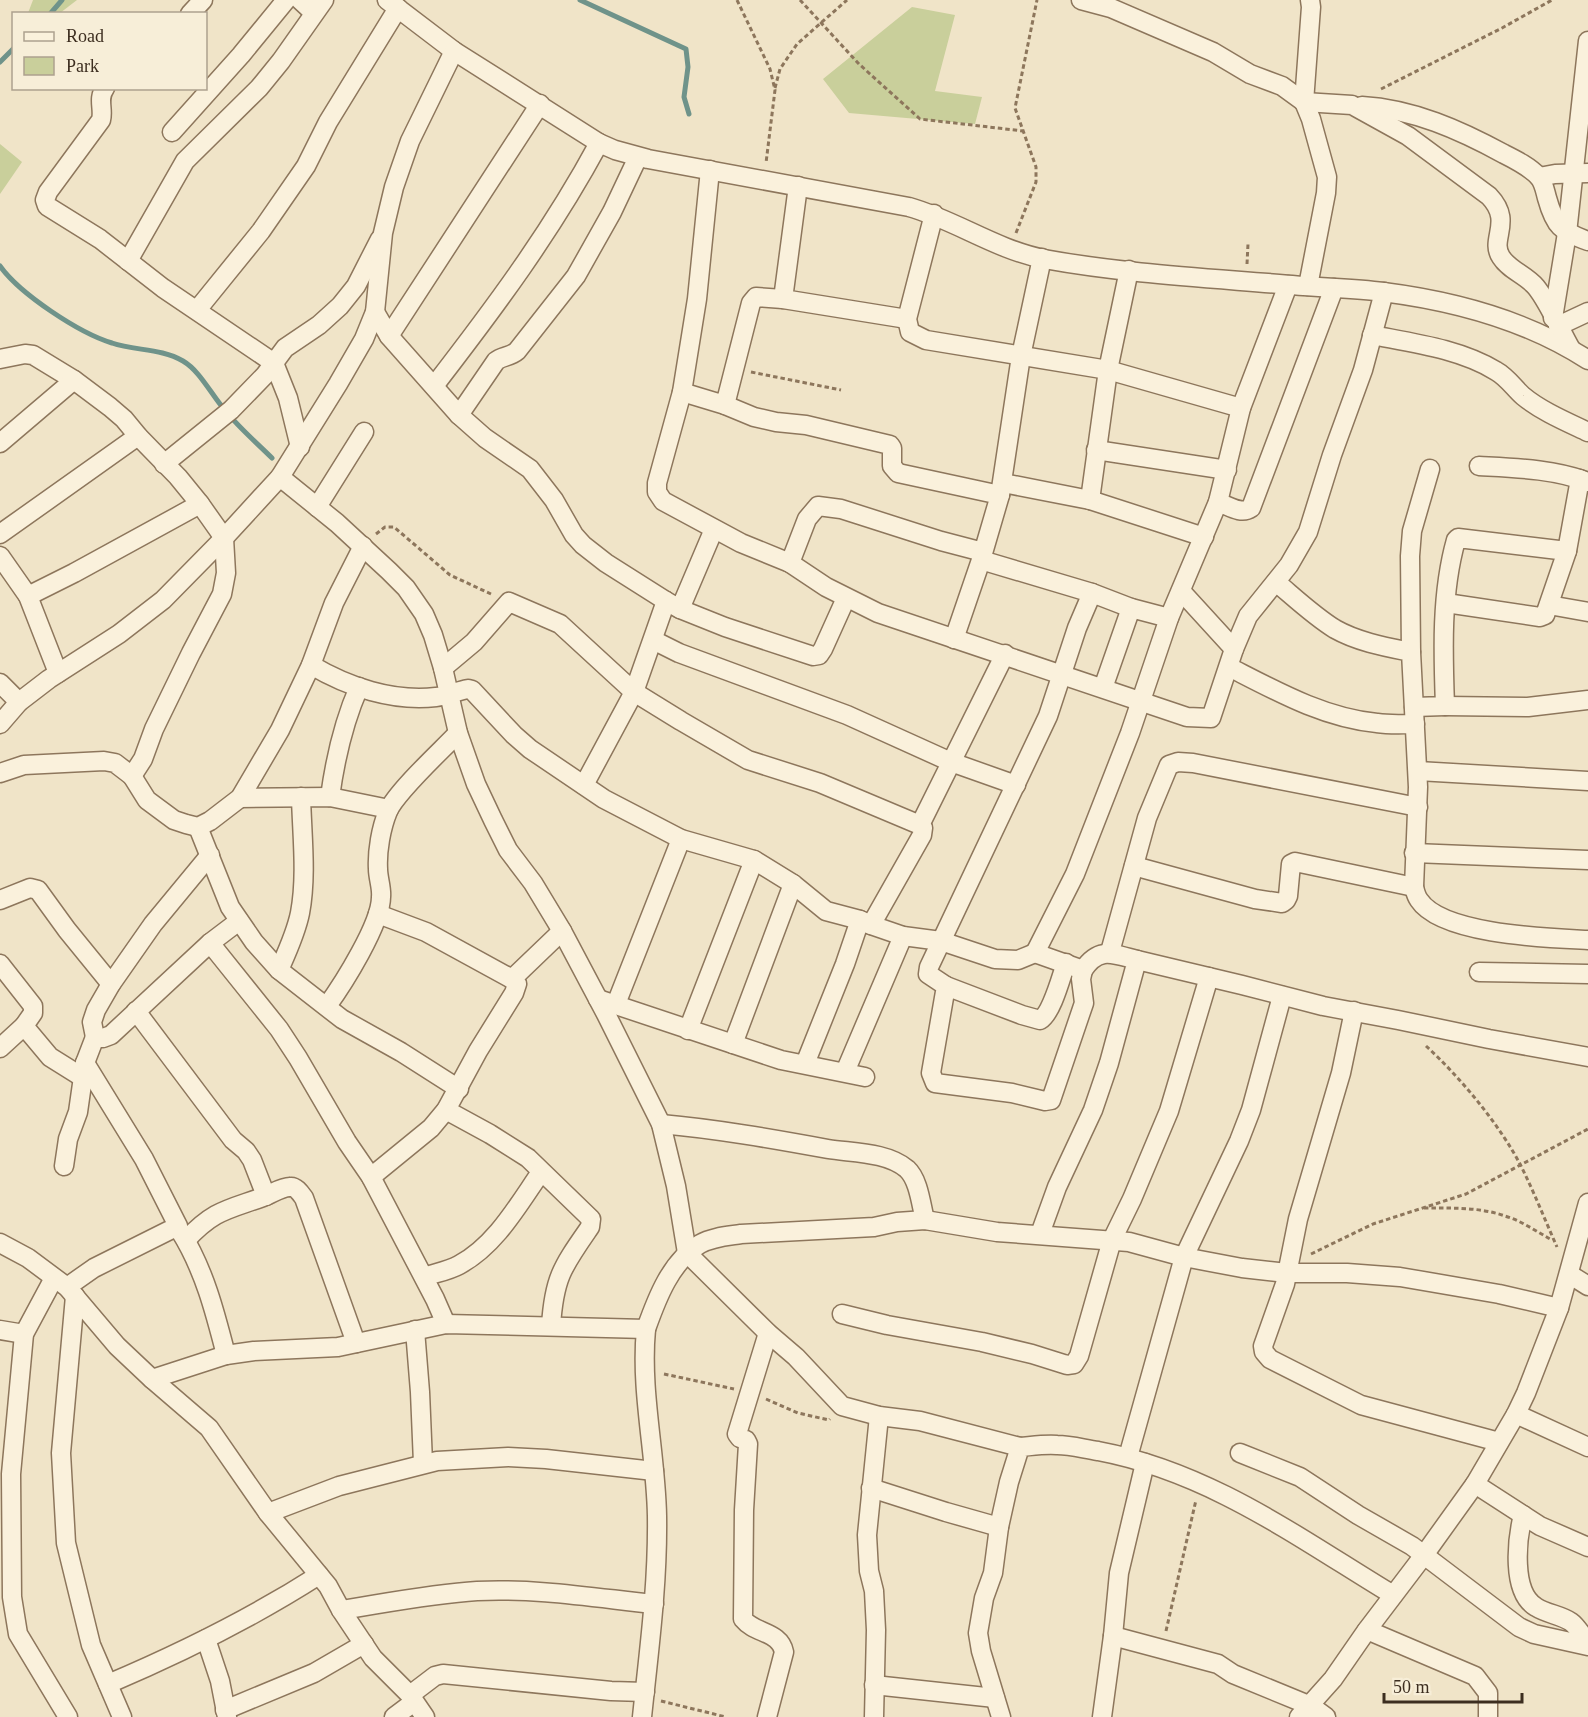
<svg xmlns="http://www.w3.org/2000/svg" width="1588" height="1717" viewBox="0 0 1588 1717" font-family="'Times New Roman',serif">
<rect width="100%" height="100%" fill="#f0e4c8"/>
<!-- green -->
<g fill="#c9cf9b">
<path d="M 33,0 L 77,0 L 60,13 L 28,13 Z"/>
<path d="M 912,7 L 955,15 L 935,91 L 982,97 L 975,124 L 849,113 L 823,79 Z"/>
<path d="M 0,144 L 22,162 L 0,194 Z"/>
</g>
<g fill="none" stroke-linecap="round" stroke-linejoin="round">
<!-- stream -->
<g stroke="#6f938a" stroke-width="5">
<path d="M 580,0 L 686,49 L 688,67 L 684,97 L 689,114"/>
<path d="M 50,14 L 62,0"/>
<path d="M 0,62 L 14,48"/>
<path d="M 0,266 C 20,294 79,333 112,343 C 135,351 161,348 183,361 C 200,371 211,394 224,409 C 238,427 256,442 272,458"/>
</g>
<defs>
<g id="minor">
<path d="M 300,0 L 314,13"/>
<path d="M 387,0 L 454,51 L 599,143 L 615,150 L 648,159 L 909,207 C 955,220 997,250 1044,259 C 1126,274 1210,278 1292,285 C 1322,288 1353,288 1383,292 C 1454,301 1528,321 1588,360"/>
<path d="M 1081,0 L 1111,8 L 1213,52 L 1250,74 L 1282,86 L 1304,102 L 1352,105 L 1408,136 L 1489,196 C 1514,222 1489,239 1501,257 C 1509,270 1526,275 1536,287 C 1549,303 1560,330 1571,349"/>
<path d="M 190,14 L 203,0"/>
<path d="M 105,88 C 97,99 104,109 101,120 L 48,192 L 45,200 L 47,206 L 100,239 L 163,288 L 274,363 L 288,398 L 300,447"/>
<path d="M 1362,106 C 1413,109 1460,130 1504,154 C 1516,160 1530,167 1539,177 C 1544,183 1545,191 1547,198 C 1555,227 1561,231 1588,241"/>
<path d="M 172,132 L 241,55 L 286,0"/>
<path d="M 710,170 L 697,299 L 682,392 L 657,483 L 657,492 L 663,501 L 741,543 L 790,563 L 826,587 L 878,613 L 1187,717 L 1211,718 L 1234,649 L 1248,616 L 1289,565 L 1308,532 L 1332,455 L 1363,370 L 1384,292"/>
<path d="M 1539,177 L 1555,174 L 1588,173"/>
<path d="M 798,186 L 783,299 L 907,319"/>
<path d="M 934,214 L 907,319 L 910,332 L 926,340 L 1108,370 L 1241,408"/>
<path d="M 128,261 L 185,161 L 259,88 L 281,61 L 324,0"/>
<path d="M 1308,286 L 1326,193 L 1327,177 L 1311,119 L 1304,102 L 1311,7 L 1310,0"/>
<path d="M 197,310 L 261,231 L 306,166 L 328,122 L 398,8"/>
<path d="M 375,312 L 389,336 L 459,415 L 485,438 L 530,469 L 554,500 L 574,535 L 583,545 L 606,563 L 666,601"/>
<path d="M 1553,318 L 1567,233 L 1588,41"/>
<path d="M 1558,326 L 1588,312"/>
<path d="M 1372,335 C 1413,343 1460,349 1496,371 C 1507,377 1514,388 1523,396 C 1541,411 1567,422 1588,432"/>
<path d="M 389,336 L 540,104"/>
<path d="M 0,359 L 25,354 L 33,355 L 74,380 L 110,407 L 124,419 L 138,436 L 178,477 L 200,504 L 224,538 L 226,573 L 222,594 L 191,653 L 154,729 L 143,759 L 132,776 L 115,763 L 104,761 L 24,765 L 0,773"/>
<path d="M 434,386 C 495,307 551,232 599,143"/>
<path d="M 682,392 L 725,405 L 751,303 L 756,297 L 783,299"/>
<path d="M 725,405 L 754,417 L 776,422 L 806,425 L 890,445 L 892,448 L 892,466 L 898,473 L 1000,495"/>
<path d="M 459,415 L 496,361 C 502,356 510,357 517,351 L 576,276 L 612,212 L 638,157"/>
<path d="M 0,443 L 74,380"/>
<path d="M 1096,450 L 1227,470"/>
<path d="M 164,464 L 231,410 L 265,375 L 285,348 L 319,325 L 340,306 L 356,286 L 380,239"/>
<path d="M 1479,466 C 1515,468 1554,469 1588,482"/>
<path d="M 280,477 L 337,523 L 389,571 L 406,588 L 424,614 L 433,635 L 443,668 L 458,733 L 476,784 L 493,820 L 508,850 L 533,883 L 562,931 L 606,1014 L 661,1124 L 676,1186 L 687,1253 L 768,1333 L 796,1357 L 842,1406 L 879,1416 L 920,1421 L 1020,1447"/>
<path d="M 1003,483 L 1090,500 L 1204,537"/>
<path d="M 1090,500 L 1108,370 L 1129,270"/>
<path d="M 1218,502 C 1229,506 1241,515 1251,508 L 1334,288"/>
<path d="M 317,507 L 364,432"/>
<path d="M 0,534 L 138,436"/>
<path d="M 0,556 L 28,596 L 58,673"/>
<path d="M 981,560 L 1092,593 L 1131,608 L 1169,618"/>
<path d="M 790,563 L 807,519 L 818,506 L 841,509 L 941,541 L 983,552"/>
<path d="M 1276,582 C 1295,598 1314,616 1335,629 C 1358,642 1386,647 1411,652 L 1418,787 L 1414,887 C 1415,891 1416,896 1419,900 C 1442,935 1549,938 1588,940"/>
<path d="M 1181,591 L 1234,649"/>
<path d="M 28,596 L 74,573 L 200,504"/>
<path d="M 1446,603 L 1540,617 L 1545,615 L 1567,551 L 1580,479"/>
<path d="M 1549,605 L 1588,612"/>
<path d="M 680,609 L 725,627 L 813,656 L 819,655 L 823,649 L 846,598"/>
<path d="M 954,639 L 981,560 L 1000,495 L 1021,356 L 1042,258"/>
<path d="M 653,640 L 679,653 L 847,715 L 951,762 L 1016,785"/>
<path d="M 1411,652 L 1410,556 L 1412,531 L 1430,469"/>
<path d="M 311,665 C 348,687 393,702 436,697 C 447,696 457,691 468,689 L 472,690 L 514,735 L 530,749 L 604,799 L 681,839 L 754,860 L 793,884 L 826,911 L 860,920"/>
<path d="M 1229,667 C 1276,691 1324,718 1377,723 C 1390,725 1402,724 1415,724"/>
<path d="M 443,668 L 474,642 L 509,602 L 560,624 L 634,692 L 681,721 L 748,760 L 820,783 L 920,825 L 923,828 L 922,835 L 871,925 L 860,920 L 845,964 L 805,1064"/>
<path d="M 0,683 L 19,702"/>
<path d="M 1103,688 L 1131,608"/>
<path d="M 1445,706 L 1528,707 L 1588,700"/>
<path d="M 1414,707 L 1445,706 C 1443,652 1441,593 1456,540 L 1458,538 L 1567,551"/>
<path d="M 0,724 L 19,702 L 49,679 L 119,634 L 163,600 L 224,538 L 280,477 L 338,384 L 364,339 L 375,312 L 383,233 L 394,187 L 410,141 L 454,51"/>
<path d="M 1418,771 L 1588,781"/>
<path d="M 132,776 L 147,800 L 174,820 L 186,824 L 198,827 L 210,821 L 240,798 L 280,730 L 311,665 L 334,603 L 363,546"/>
<path d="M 584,785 L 634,692 L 666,601 L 680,609 L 714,529"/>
<path d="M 330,797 C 335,760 344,721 359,687"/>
<path d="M 240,798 L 330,797 L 389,809"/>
<path d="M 920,825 L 1005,654"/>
<path d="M 198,827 L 230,907 L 254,942 L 279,970 L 342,1019 L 401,1052 L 459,1089"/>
<path d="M 1414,853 L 1588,860"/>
<path d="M 1134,866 L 1255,899 L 1282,903 L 1286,900 L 1288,896 L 1291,864 L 1295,862 L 1414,887"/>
<path d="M 0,900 L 30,888 L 38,890 L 67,930 L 111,984"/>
<path d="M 378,914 L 426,932 L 512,979 L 562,931"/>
<path d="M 871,925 L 903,936 L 941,941 L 995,959 L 1018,960 L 1035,953"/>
<path d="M 210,943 L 279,1029 L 298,1058 L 347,1142 L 371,1177 L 435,1299 L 446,1324"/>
<path d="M 1110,952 L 1147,818 L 1169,765 L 1178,762 L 1193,763 L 1418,807"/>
<path d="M 1137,960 L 1242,985 L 1323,1006 L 1398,1020 L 1489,1039 L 1588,1057"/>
<path d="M 0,964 L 33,1006 L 33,1013 L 24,1026"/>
<path d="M 279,970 C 287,952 296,933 300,913 C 307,876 302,835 301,797"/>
<path d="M 1083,970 L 1081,979 L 1084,1003 L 1051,1100 L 1045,1101 L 1012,1093 L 935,1083 L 931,1073 L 946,986 L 928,974 L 929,967 L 1048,716 L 1077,628 L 1092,593"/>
<path d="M 1479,972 L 1588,974"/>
<path d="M 946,986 L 1022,1015 L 1040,1020 C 1052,1013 1061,977 1066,963"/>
<path d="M 598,999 L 781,1060 L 865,1077"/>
<path d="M 616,1004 L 681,839"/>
<path d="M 327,1006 C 343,984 381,924 381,897 C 382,888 378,878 378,869 C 377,851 381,828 388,811 C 397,791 441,751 458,733"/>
<path d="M 136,1011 L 233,1140 L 246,1151 L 252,1160 L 266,1196"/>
<path d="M 1354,1011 L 1341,1073 L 1298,1219 L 1285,1284 L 1263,1346 L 1264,1352 L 1270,1359 L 1361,1405 L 1499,1442"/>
<path d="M 688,1030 L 754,860"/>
<path d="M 95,1037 L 92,1022 L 96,1010 L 111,984 L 153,924 L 210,855"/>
<path d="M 733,1044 L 793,884"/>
<path d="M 0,1048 L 24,1026 L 50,1057 L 82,1077"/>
<path d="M 845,1072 L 903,936"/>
<path d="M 446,1110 L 490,1134 L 528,1158 L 591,1219 L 590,1227 C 563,1266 554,1277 551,1326"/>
<path d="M 661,1124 C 717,1129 773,1139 828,1149 C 853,1153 887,1152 907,1169 C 919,1180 921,1205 925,1220"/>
<path d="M 64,1166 L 68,1139 L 78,1112 L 85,1063 L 95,1037 L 103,1038 L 111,1035 L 210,943 L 239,921"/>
<path d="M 371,1177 L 431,1128 L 446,1110 L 478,1051 L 514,993 L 517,984 L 512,979"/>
<path d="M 180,1231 C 204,1269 215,1312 226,1355"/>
<path d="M 1040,1234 L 1057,1187 L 1093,1110 L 1109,1063 L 1137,960 C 1113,954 1099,946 1083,970 L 1035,953 L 1075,874 L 1130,733 L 1169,618 L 1218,502 L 1241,408 L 1288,285"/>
<path d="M 186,1240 C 214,1210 227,1210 263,1197 C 272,1194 281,1187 290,1187 C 296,1186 301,1194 304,1198 L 356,1343"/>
<path d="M 0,1243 L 28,1258 L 67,1287 L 117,1346 L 152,1379 L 226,1355 L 254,1351 L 338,1347 L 446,1324 L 646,1329 C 657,1298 671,1261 700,1244 C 712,1237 728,1236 741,1234 L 874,1227 L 897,1222 L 925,1220 L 997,1232 L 1129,1242 L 1184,1257 L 1242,1268 L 1287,1273 L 1347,1273 L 1400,1277 L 1499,1294 L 1559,1308"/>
<path d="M 1569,1274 L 1588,1286"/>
<path d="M 424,1277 C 435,1273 448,1271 459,1265 C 496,1245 518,1205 541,1172"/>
<path d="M 54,1278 L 24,1334 L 11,1474 L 12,1597 L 18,1634 L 68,1717"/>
<path d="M 67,1287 L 94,1268 L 178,1226 L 144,1159 L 85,1063"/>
<path d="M 75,1296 L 61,1453 L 66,1543 L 91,1645 L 122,1717"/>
<path d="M 842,1314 L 887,1325 L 982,1342 L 1032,1354 L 1067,1365 L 1074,1364 L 1079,1356 L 1112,1240 L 1132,1199 L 1169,1111 L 1209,977"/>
<path d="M 0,1330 L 24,1334"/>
<path d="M 415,1330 L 420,1392 L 423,1463"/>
<path d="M 152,1379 L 209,1428 L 268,1513 L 328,1586 L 341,1610 L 373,1658 L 410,1695 L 425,1717"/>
<path d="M 1516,1414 L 1588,1447"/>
<path d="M 1240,1453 L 1300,1477 L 1358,1515 L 1412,1546 L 1519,1627 L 1534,1634 L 1588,1646"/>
<path d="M 1128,1457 L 1184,1257 L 1239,1141 L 1251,1110 L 1282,996"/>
<path d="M 1475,1484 L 1540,1526 L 1588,1547"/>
<path d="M 871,1488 L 946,1512 L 999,1527"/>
<path d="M 268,1513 L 339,1486 L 437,1461 L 508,1457 L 546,1459 L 654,1471"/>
<path d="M 1523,1515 C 1517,1539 1511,1592 1536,1607 C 1547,1614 1561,1615 1571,1622 C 1578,1627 1583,1637 1588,1644"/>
<path d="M 341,1610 C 386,1603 431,1594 477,1591 C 536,1588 596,1598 654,1604"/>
<path d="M 1367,1630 L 1475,1676 L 1488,1693 L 1488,1717"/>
<path d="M 1113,1636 L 1218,1664 L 1233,1674 L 1311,1706 L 1326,1717"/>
<path d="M 206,1639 L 220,1681 L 227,1717"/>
<path d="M 108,1684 C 181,1653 252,1618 319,1575"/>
<path d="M 874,1685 L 995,1698"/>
<path d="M 410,1695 L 435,1676 L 443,1674 L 611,1691 L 645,1692"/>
<path d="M 225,1710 L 314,1673 L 364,1644"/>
<path d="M 394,1717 L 414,1702"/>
<path d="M 642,1717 C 649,1650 658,1584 657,1516 C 656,1454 640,1391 646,1329"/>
<path d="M 767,1717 L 784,1652 C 780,1631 755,1634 743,1619 L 744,1510 L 748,1444 L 746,1440 L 740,1438 L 737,1434 L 768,1333"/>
<path d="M 874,1717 L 876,1630 L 874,1591 L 869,1571 L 867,1535 L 879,1416"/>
<path d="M 1001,1717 L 981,1651 L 978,1633 L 984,1598 L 993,1573 L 999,1527 L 1009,1482 L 1020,1447 C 1032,1446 1045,1444 1057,1445 C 1071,1445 1084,1449 1098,1451 C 1210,1472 1297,1537 1393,1595"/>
<path d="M 1102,1717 L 1113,1636 L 1119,1573 L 1145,1463"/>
<path d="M 1299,1717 L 1333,1679 L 1367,1630 L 1424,1555 L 1475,1484 L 1516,1414 L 1526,1393 L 1559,1308 L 1588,1203"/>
</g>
</defs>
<!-- minor casing -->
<use href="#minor" stroke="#8d765c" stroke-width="21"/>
<!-- path -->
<g stroke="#8d765c" stroke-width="3" stroke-dasharray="4.5 3" stroke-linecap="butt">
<path d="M 737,0 L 770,69 L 775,90 L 766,163"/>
<path d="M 800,0 L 859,64 L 920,119 L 1023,131"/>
<path d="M 775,88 L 780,69 L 797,44 L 847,0"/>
<path d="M 1381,89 L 1502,28 L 1552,0"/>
<path d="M 1016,233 L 1036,182 L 1036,167 L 1015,108 L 1037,0"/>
<path d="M 1247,264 L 1248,244"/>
<path d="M 751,372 L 841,390"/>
<path d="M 376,534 L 385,527 L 394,527 L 450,575 L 491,594"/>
<path d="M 1426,1046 C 1460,1077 1500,1125 1521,1166 C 1534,1192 1545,1220 1557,1247"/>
<path d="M 1424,1208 C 1451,1208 1480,1207 1505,1216 C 1522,1221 1537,1232 1552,1240"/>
<path d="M 1311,1254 L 1373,1224 L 1466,1194 L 1588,1129"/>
<path d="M 664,1374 L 734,1389"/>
<path d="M 766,1399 L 798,1413 L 829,1420 L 830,1419"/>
<path d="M 1166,1631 L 1196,1500"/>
<path d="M 661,1701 L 726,1717"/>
</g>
<!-- minor -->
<use href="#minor" stroke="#faf1dc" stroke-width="18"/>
</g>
<!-- legend -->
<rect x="12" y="12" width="195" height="78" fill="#f7eed8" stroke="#ada18e" stroke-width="1.5"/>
<rect x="24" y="32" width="30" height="9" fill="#faf1dc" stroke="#ada18e" stroke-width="1.5"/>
<text x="66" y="42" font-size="18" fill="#3d2e20">Road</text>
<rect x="24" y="57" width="30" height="18" fill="#c9cf9b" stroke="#ada18e" stroke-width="1.5"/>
<text x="66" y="72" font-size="18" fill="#3d2e20">Park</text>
<!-- scale -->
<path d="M1384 1693v9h138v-9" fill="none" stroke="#3d2e20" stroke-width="3"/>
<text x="1393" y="1693" font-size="18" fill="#3d2e20" stroke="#f7eed8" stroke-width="4.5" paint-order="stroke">50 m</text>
</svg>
